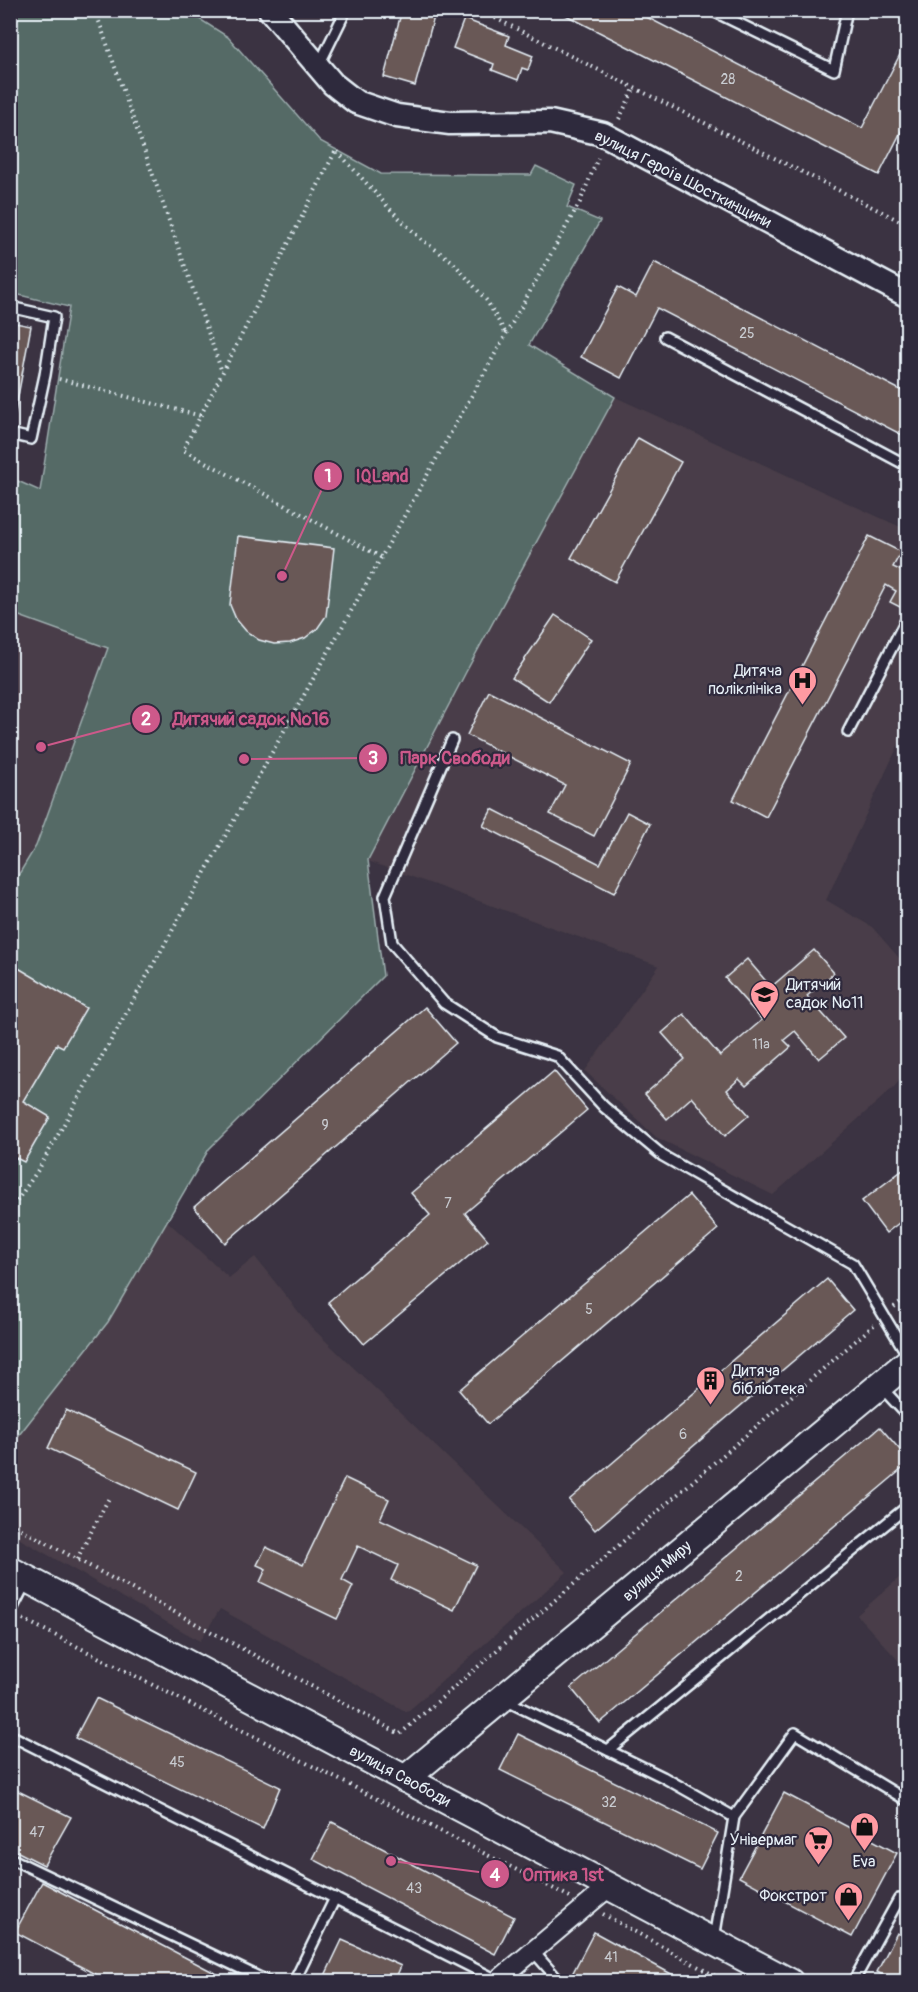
<svg xmlns="http://www.w3.org/2000/svg" width="918" height="1992" viewBox="0 0 918 1992" font-family="Pangolin,sans-serif">
<rect width="100%" height="100%" fill="#3b3342"/>
<filter id="ink" filterUnits="userSpaceOnUse"><feTurbulence type="fractalNoise" baseFrequency=".0167" numOctaves="2"/><feDisplacementMap in="SourceGraphic" scale="12" xChannelSelector="R" yChannelSelector="G"/><feConvolveMatrix kernelMatrix="1 2 1 2 8 2 1 2 1" color-interpolation-filters="sRGB"/></filter>
<g filter="url(#ink)">
<!-- built -->
<g fill="#493e48">
<path d="M 615,397 L 907,530 L 907,739 L 902,737 L 826,900 L 872,927 L 907,967 L 907,1071 L 894,1087 L 773,1195 L 656,1137 L 585,1071 L 659,966 L 368,861 L 466,672 Z"/>
<path d="M 11,613 L 108,648 L 36,846 L 11,889 Z"/>
<path d="M 167,1221 L 229,1278 L 255,1257 L 309,1325 L 567,1572 L 407,1712 L 220,1609 L 200,1641 L 11,1534 L 11,1445 L 107,1322 Z"/>
<path d="M 907,1571 L 907,1670 L 857,1615 Z"/>
</g>
<!-- green -->
<path fill="#546a66" stroke="#9eaeaf" stroke-width="1.5" d="M 13,11 L 187,11 L 228,37 L 320,141 L 381,174 L 531,175 L 536,166 L 576,185 L 567,207 L 600,221 L 529,345 L 615,397 L 466,672 L 368,860 L 383,976 L 209,1149 L 108,1322 L 11,1445 L 10,889 L 36,846 L 108,648 L 11,613 L 11,478 L 40,491 L 69,307 L 11,293 L 10,24 Z"/>
<!-- building -->
<g fill="#695857" stroke="#e8f1f8" stroke-width="1.5">
<path d="M 402,10 L 426,10 L 435,13 L 415,86 L 384,77 Z"/>
<path d="M 556,10 L 633,10 L 862,128 L 908,39 L 908,118 L 879,175 Z"/>
<path d="M 464,19 L 509,36 L 506,45 L 533,56 L 528,70 L 522,68 L 518,80 L 492,70 L 494,64 L 453,48 Z"/>
<path d="M 654,262 L 908,394 L 908,433 L 906,437 L 657,308 L 621,378 L 581,357 L 618,287 L 636,297 Z"/>
<path d="M 10,322 L 31,326 L 14,418 L 10,417 Z"/>
<path d="M 638,438 L 681,462 L 615,582 L 571,558 Z"/>
<path d="M 238,536 L 334,548 L 326,616 L 317,629 L 305,638 L 290,643 L 274,644 L 259,640 L 246,631 L 236,619 L 230,605 Z"/>
<path d="M 869,536 L 901,552 L 893,567 L 904,572 L 908,566 L 908,611 L 890,602 L 896,591 L 886,585 L 766,817 L 733,800 Z"/>
<path d="M 555,615 L 591,639 L 549,702 L 512,678 Z"/>
<path d="M 489,691 L 631,764 L 594,836 L 550,814 L 565,785 L 467,735 Z"/>
<path d="M 492,809 L 600,864 L 627,812 L 650,824 L 614,893 L 483,826 Z"/>
<path d="M 814,950 L 834,973 L 807,996 L 844,1038 L 819,1059 L 795,1031 L 784,1040 L 791,1047 L 746,1086 L 739,1079 L 727,1090 L 749,1115 L 725,1136 L 692,1097 L 667,1119 L 645,1094 L 685,1059 L 662,1033 L 684,1014 L 720,1056 L 762,1020 L 725,978 L 747,959 L 771,987 Z"/>
<path d="M 15,966 L 86,1008 L 63,1047 L 57,1044 L 23,1101 L 50,1117 L 24,1162 L 10,1155 L 10,974 Z"/>
<path d="M 425,1007 L 456,1043 L 225,1243 L 194,1207 Z"/>
<path d="M 554,1071 L 587,1110 L 465,1213 L 488,1240 L 364,1344 L 328,1302 L 430,1215 L 411,1193 Z"/>
<path d="M 908,1166 L 908,1216 L 886,1233 L 862,1201 Z"/>
<path d="M 689,1195 L 718,1229 L 488,1424 L 459,1390 Z"/>
<path d="M 827,1279 L 853,1310 L 595,1530 L 569,1500 Z"/>
<path d="M 66,1410 L 196,1472 L 178,1510 L 48,1448 Z"/>
<path d="M 880,1427 L 908,1459 L 908,1464 L 600,1723 L 571,1688 Z"/>
<path d="M 345,1478 L 389,1499 L 380,1519 L 476,1565 L 454,1610 L 391,1580 L 398,1565 L 358,1546 L 342,1580 L 353,1586 L 337,1619 L 260,1582 L 266,1569 L 257,1565 L 266,1547 L 303,1565 Z"/>
<path d="M 96,1698 L 280,1787 L 263,1829 L 75,1738 Z"/>
<path d="M 518,1734 L 718,1833 L 700,1869 L 500,1770 Z"/>
<path d="M 10,1787 L 71,1817 L 44,1865 L 10,1848 Z"/>
<path d="M 784,1793 L 897,1853 L 852,1937 L 739,1877 Z"/>
<path d="M 332,1822 L 514,1917 L 495,1954 L 313,1859 Z"/>
<path d="M 42,1882 L 232,1982 L 110,1982 L 15,1932 Z"/>
<path d="M 594,1932 L 686,1982 L 568,1982 Z"/>
<path d="M 897,1933 L 908,1938 L 908,1982 L 895,1982 L 877,1972 Z"/>
<path d="M 342,1940 L 401,1966 L 394,1982 L 322,1982 Z"/>
</g>
<g fill="none" stroke-linecap="round" stroke-linejoin="round">
<defs>
<g id="service">
<path d="M 711,10 L 834,70 L 847,10"/>
<path d="M 319,65 L 346,10"/>
<path d="M 10,307 L 54,317 L 45,375 L 31,439 L 10,434"/>
<path d="M 665,337 L 908,466"/>
<path d="M 848,732 L 905,622 L 908,623"/>
<path d="M 452,740 L 385,896 L 392,943 L 444,1003 L 497,1037 L 557,1056 L 604,1107 L 663,1156 L 853,1264 L 908,1356"/>
<path d="M 881,1387 L 908,1416"/>
<path d="M 10,1613 L 27,1580"/>
<path d="M 505,1700 L 663,1777 L 734,1817"/>
<path d="M 10,1735 L 497,1980"/>
<path d="M 608,1750 L 908,1506"/>
<path d="M 10,1858 L 269,1982"/>
<path d="M 714,1939 L 734,1817 L 795,1733 L 908,1801"/>
<path d="M 533,1951 L 560,1982"/>
<path d="M 294,1982 L 335,1898"/>
<path d="M 853,1982 L 899,1899 L 908,1904"/>
</g>
<path id="minor" d="M 496,1982 L 609,1887"/>
<path id="tertiary" d="M 270,10 L 333,84 L 356,102 L 397,116 L 450,123 L 550,122 L 603,134 L 908,296"/>
<g id="secondary">
<path d="M 10,1570 L 790,1982"/>
<path d="M 405,1779 L 908,1362"/>
</g>
</defs>
<!-- service casing -->
<use href="#service" stroke="#e8f1f8" stroke-width="14"/>
<!-- minor casing -->
<use href="#minor" stroke="#e8f1f8" stroke-width="22"/>
<!-- tertiary casing -->
<use href="#tertiary" stroke="#e8f1f8" stroke-width="27"/>
<!-- secondary casing -->
<use href="#secondary" stroke="#e8f1f8" stroke-width="30"/>
<!-- path -->
<g stroke="#e8f1f8" stroke-width="4" stroke-dasharray="1.5 4.5" stroke-linecap="butt">
<path d="M 95,10 L 222,372"/>
<path d="M 479,10 L 908,225"/>
<path d="M 619,119 L 634,89"/>
<path d="M 59,379 L 201,416"/>
<path d="M 381,557 L 183,450 L 336,150 L 390,209 L 422,240 L 452,261 L 487,301 L 506,334"/>
<path d="M 10,1211 L 40,1167 L 580,202 L 598,158"/>
<path d="M 894,1307 L 908,1296"/>
<path d="M 10,1523 L 400,1734 L 875,1324"/>
<path d="M 77,1559 L 110,1496"/>
<path d="M 23,1619 L 570,1897"/>
<path d="M 603,1914 L 726,1982"/>
</g>
<!-- service -->
<use href="#service" stroke="#2f2a3d" stroke-width="9"/>
<!-- minor -->
<use href="#minor" stroke="#2f2a3d" stroke-width="18"/>
<!-- tertiary -->
<use href="#tertiary" stroke="#2f2a3d" stroke-width="22"/>
<!-- secondary -->
<use href="#secondary" stroke="#2f2a3d" stroke-width="26"/>
</g>
</g>
<!-- icons -->
<defs>
<symbol id="hospital-pin" viewBox="-11 -11 22 30"><path d="M0 17L-7.5 6A9.5 9.5 0 1 1 7.5 6Z" fill="#ff9aa2" stroke="#2f2a3d"/><path d="M-5-5h3v3.5h4V-5h3V5h-3V1.5h-4V5h-3Z" fill="#111"/></symbol>
<symbol id="school-pin" viewBox="-11 -11 22 30"><path d="M0 17L-7.5 6A9.5 9.5 0 1 1 7.5 6Z" fill="#ff9aa2" stroke="#2f2a3d"/><path d="M0-5L7-2L0 1L-7-2ZM-4 1L0 2.5L4 1V4Q0 6-4 4Z" fill="#111"/></symbol>
<symbol id="building-pin" viewBox="-11 -11 22 30"><path d="M0 17L-7.5 6A9.5 9.5 0 1 1 7.5 6Z" fill="#ff9aa2" stroke="#2f2a3d"/><path d="M-4-6H4V6H1V3H-1V6H-4ZM-2.5-4.3h1.7v1.8h-1.7ZM.8-4.3h1.7v1.8H.8ZM-2.5-1h1.7V.8h-1.7ZM.8-1h1.7V.8H.8Z" fill="#111"/></symbol>
<symbol id="shop-pin" viewBox="-11 -11 22 30"><path d="M0 17L-7.5 6A9.5 9.5 0 1 1 7.5 6Z" fill="#ff9aa2" stroke="#2f2a3d"/><path d="M-5-2.5h2.3a2.7 3.5 0 0 1 5.4 0H5L5.5 6h-11ZM-1.5-2.5h3a1.5 2.3 0 0 0-3 0Z" fill="#111"/></symbol>
<symbol id="supermarket-pin" viewBox="-11 -11 22 30"><path d="M0 17L-7.5 6A9.5 9.5 0 1 1 7.5 6Z" fill="#ff9aa2" stroke="#2f2a3d"/><path d="M-6-5.5h2.5l.6 2H6L4.5 2H-2.5L-4.4-4H-6ZM-1.5 3.2a1.3 1.3 0 1 0 .1 0ZM3 3.2a1.3 1.3 0 1 0 .1 0Z" fill="#111"/></symbol>
</defs>
<g fill-rule="evenodd">
<use href="#hospital-pin" x="786" y="664" width="33" height="45"/>
<use href="#school-pin" x="748" y="978" width="33" height="45"/>
<use href="#building-pin" x="694" y="1364" width="33" height="45"/>
<use href="#shop-pin" x="848" y="1810" width="33" height="45"/>
<use href="#supermarket-pin" x="802" y="1824" width="33" height="45"/>
<use href="#shop-pin" x="832" y="1880" width="33" height="45"/>
</g>
<g text-anchor="middle" dominant-baseline="central" stroke-width="4.5" stroke-linejoin="round" paint-order="stroke">
<!-- number labels -->
<g font-size="14" fill="#c8cbd0">
<text x="728" y="79">28</text>
<text x="747" y="333">25</text>
<text x="761" y="1044">11а</text>
<text x="325" y="1125">9</text>
<text x="448" y="1203">7</text>
<text x="589" y="1309">5</text>
<text x="683" y="1434">6</text>
<text x="739" y="1576">2</text>
<text x="177" y="1762">45</text>
<text x="609" y="1802">32</text>
<text x="37" y="1832">47</text>
<text x="414" y="1888">43</text>
<text x="611" y="1957">41</text>
</g>
<!-- street labels -->
<g font-size="16" fill="#e8f1f8" stroke="#2f2a3d">
<text transform="translate(683 179) rotate(27)">вулиця Героїв Шосткинщини</text>
<text transform="translate(657 1571) rotate(-40)">вулиця Миру</text>
<text transform="translate(400 1776) rotate(28)">вулиця Свободи</text>
</g>
<!-- poi labels -->
<g font-size="16" fill="#e8f1f8" stroke="#2f2a3d" text-anchor="end">
<text x="782" y="671">Дитяча<tspan x="782" dy="18">поліклініка</tspan></text>
<text x="786" y="985" text-anchor="start">Дитячий<tspan x="786" dy="18">садок №11</tspan></text>
<text x="732" y="1371" text-anchor="start">Дитяча<tspan x="732" dy="18">бібліотека</tspan></text>
<text x="797" y="1840">Універмаг</text>
<text x="864" y="1862" text-anchor="middle">Eva</text>
<text x="827" y="1896">Фокстрот</text>
</g>
</g>
<!-- callouts -->
<path fill="none" stroke="#cd598a" stroke-width="2" d="M282 576L328 476M41 747L146 719M244 759L373 758M391 1861L495 1874"/>
<g fill="#cd598a" stroke="#2f2a3d" stroke-width="2">
<circle cx="282" cy="576" r="6"/>
<circle cx="41" cy="747" r="6"/>
<circle cx="244" cy="759" r="6"/>
<circle cx="391" cy="1861" r="6"/>
<circle cx="328" cy="476" r="15"/>
<circle cx="146" cy="719" r="15"/>
<circle cx="373" cy="758" r="15"/>
<circle cx="495" cy="1874" r="15"/>
</g>
<g font-size="18" text-anchor="middle" font-weight="bold" fill="#fff">
<text x="328" y="482">1</text>
<text x="146" y="725">2</text>
<text x="373" y="764">3</text>
<text x="495" y="1881">4</text>
</g>
<g font-size="18" text-anchor="middle" font-weight="bold" fill="#cd598a" stroke="#2f2a3d" stroke-width="4.5" stroke-linejoin="round" paint-order="stroke">
<text x="382" y="482">IQLand</text>
<text x="251" y="725">Дитячий садок №16</text>
<text x="455" y="764">Парк Свободи</text>
<text x="563" y="1881">Оптика 1st</text>
</g>
<!-- margin -->
<rect width="918" height="1992" fill="none" stroke="#2f2a3d" stroke-width="36"/>
<rect x="18" y="18" width="882" height="1956" fill="none" stroke="#e8f1f8" stroke-width="2" filter="url(#ink)"/>
</svg>
